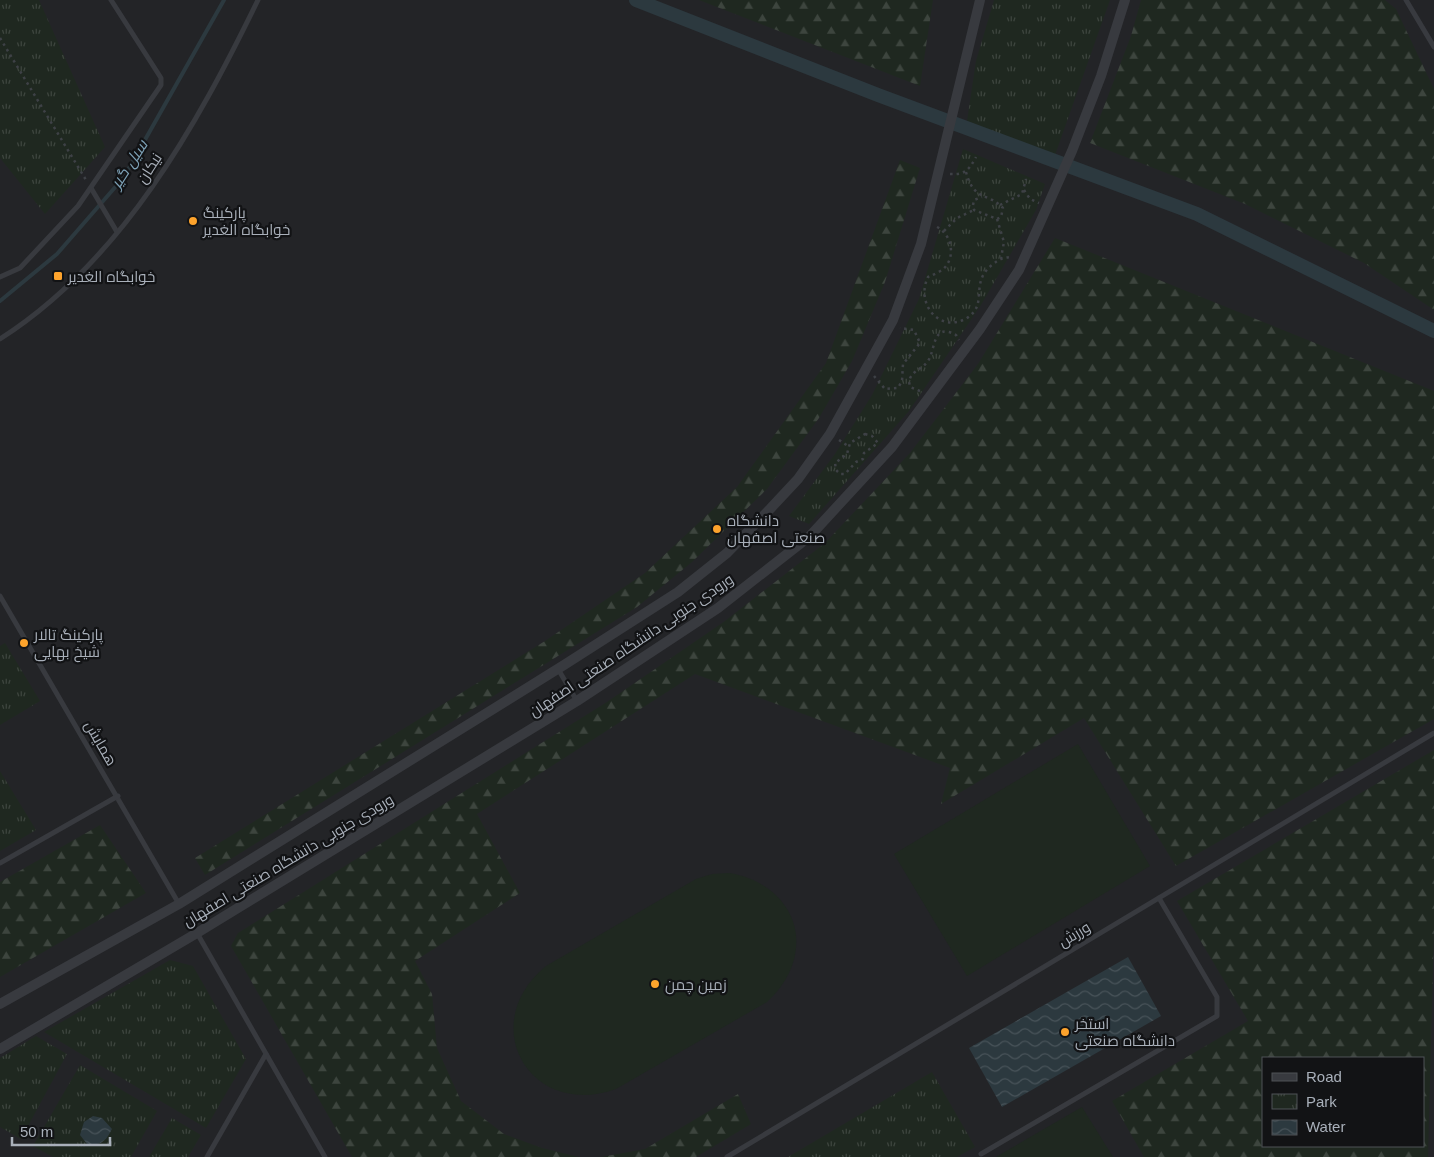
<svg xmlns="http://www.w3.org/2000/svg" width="1434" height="1157" viewBox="0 0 1434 1157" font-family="Helvetica,Cairo,sans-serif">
<defs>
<pattern id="forest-firs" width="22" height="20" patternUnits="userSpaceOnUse" patternTransform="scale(1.25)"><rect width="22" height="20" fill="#1f2820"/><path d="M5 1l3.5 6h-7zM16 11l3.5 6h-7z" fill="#3d453e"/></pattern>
<pattern id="park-tufts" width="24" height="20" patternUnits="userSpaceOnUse" patternTransform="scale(1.25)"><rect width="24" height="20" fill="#1f2820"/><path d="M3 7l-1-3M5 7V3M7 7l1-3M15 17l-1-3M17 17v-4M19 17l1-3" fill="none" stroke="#3d453e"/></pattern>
<pattern id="water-waves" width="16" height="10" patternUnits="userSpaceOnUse" patternTransform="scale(1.25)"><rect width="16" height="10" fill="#2c393f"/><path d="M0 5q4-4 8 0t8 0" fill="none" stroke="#485359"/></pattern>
</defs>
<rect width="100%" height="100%" fill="#17181a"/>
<!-- built -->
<path fill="#232427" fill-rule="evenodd" d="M 0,0 L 1434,0 L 1434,1157 L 0,1157 ZM 1263,1058 L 1423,1058 L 1423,1146 L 1263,1146 Z"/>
<!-- forest -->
<g fill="url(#forest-firs)" fill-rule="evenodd">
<path d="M 699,0 L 933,0 L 920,86 Z"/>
<path d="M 1141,0 L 1385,0 L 1396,9 L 1434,89 L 1434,310 L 1364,263 L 1245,204 L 1090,143 L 1131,36 Z"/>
<path d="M 900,160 L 920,168 L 885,282 L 852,361 L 819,418 L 767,489 L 692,562 L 637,607 L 205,875 L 195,858 L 545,641 L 645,573 L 737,487 L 826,363 Z"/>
<path d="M 1055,238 L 1434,391 L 1434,719 L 1176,866 L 1084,718 L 941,804 L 950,768 L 695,674 L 477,814 L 520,893 L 415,961 L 432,994 L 437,1048 L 461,1101 L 504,1134 L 542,1148 L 579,1157 L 352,1157 L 231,946 L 238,933 L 607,702 L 725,621 L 825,543 L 910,453 L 978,364 Z"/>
<path d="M 1434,750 L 1434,928 L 1428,1157 L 1144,1157 L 1112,1101 L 1248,1021 L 1177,901 ZM 1263,1058 L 1423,1058 L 1423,1146 L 1263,1146 Z"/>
<path d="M 100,825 L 146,893 L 0,977 L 0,882 Z"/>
<path d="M 738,1094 L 751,1124 L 696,1157 L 601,1157 L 645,1149 Z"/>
</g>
<!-- park -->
<g fill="url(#park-tufts)">
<path d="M 0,0 L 39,0 L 105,147 L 45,214 L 0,158 Z"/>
<path d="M 994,0 L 1110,0 L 1055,155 L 967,121 L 976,61 Z"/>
<path d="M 963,149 L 1045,184 L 1036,210 L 981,305 L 909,411 L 809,524 L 789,516 L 835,454 L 872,395 L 919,299 Z"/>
<path d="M 5,643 L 40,701 L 0,725 L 0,646 Z"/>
<path d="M 0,771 L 36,830 L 0,851 Z"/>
<path d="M 170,960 L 193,966 L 246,1059 L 206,1128 L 44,1032 Z"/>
<path d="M 36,1036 L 67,1054 L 21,1139 L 0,1127 L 0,1058 Z"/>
<path d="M 80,1065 L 157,1111 L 131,1157 L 53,1157 L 33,1146 Z"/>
<path d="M 932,1072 L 975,1147 L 957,1157 L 788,1157 Z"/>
<path d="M 172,1118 L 201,1135 L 188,1157 L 149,1157 Z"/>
</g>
<!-- pitch -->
<g fill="#1f2820">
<path d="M 1078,744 L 1150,866 L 967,976 L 894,854 Z"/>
<path d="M 730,873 C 799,886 819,954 767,1002 L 616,1089 C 530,1120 475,1024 546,966 L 696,879 L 712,874 Z"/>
<path d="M 1082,1107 L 1113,1157 L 996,1157 Z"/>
</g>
<!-- water -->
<g fill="url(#water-waves)">
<path d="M 1128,957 L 1161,1016 L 1002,1107 L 969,1048 Z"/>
<path d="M 93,1116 L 102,1118 L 112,1129 C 106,1141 101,1146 87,1144 L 80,1135 L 84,1122 Z"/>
</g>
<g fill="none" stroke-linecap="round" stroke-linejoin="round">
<!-- stream -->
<path stroke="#2c393f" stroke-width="4" d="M 0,301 L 57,254 L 124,177 L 224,0"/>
<!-- canal -->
<path stroke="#2c393f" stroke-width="14" d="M 636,0 L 878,95 L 1197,214 L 1434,331"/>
<!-- path -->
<g stroke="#3e4146" stroke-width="2.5" stroke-dasharray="2.5 4" stroke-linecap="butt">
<path d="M 0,38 L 86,180"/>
<path d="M 966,172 C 974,202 988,192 1003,208 L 1001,217 L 997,219 L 974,210 L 973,205 L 974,200 L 982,197"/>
<path d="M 950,174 C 965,175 969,170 976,157"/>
<path d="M 1024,190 L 1030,199 L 1039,203"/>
<path d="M 1000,205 L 1022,194 L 1026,179"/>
<path d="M 997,219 L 1004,242 L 1001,258"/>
<path d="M 937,227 C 949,233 955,250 948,263 C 945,270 935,274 928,277 C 915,304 940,334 967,318 C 989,304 969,283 992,265 C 999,259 1004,257 1013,257"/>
<path d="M 944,231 L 957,218 L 974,210"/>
<path d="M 874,376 L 885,389 L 898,388 L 902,381 L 903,364 L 920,343 L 914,330 L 900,328"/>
<path d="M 920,391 L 910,387 C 906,372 921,371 928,361 C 936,349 932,322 956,335 L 959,340"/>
<path d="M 865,434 L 872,436 L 878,443 L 864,453 L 863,459 L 856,462 L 845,474 L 840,474 L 836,470 L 835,463 L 847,454 L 850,443 Z"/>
<path d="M 839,440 L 848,446"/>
</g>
<!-- service -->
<g stroke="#383a3f" stroke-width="5">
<path d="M 1406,0 L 1434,47"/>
<path d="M 91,188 L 117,232"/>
<path d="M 0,277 L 20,268 L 78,206 L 161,85 L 161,78 L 111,0"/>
<path d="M 0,339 C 122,261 196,127 258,0"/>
<path d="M 0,596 L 179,904"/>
<path d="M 558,669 L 577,701"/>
<path d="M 0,863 L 118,796"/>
<path d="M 197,933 L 325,1157"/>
<path d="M 981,1154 L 1217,1016 L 1217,997 L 1159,898"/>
<path d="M 207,1157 L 266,1054"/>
<path d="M 727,1157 L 1434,733"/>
</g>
<!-- minor -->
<g stroke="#383a3f" stroke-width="10">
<path d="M 0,1004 L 179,904 L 564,665 L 678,592 L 727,553 L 770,509 L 798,479 L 830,434 L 893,320 L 921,244 L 980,0"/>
<path d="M 0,1049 L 197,933 L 577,701 L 718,608 L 810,536 L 892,447 L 980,329 L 1019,270 L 1072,151 L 1101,76 L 1125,0"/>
</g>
</g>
<!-- markers -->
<g fill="#fda32c" stroke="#121315" stroke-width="2">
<circle cx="193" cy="221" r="5"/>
<rect x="53" y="271" width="10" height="10" rx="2.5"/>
<circle cx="717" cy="529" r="5"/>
<circle cx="24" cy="643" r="5"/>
<circle cx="655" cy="984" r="5"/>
<circle cx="1065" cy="1032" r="5"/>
</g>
<g text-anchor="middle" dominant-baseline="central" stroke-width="4.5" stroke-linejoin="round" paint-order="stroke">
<!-- street labels -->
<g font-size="15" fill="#a9b0ba" stroke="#121315">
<text transform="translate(149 168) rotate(-57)">نیکان</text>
<text transform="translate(631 645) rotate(-34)">ورودی جنوبی دانشگاه صنعتی اصفهان</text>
<text transform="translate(101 743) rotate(60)">همایش</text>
<text transform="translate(288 860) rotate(-31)">ورودی جنوبی دانشگاه صنعتی اصفهان</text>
<text transform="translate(1074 934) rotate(-31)">ورزش</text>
</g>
<!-- poi labels -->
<g font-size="15" fill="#a9b0ba" stroke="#121315" text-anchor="start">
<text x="203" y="212">پارکینگ<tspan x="203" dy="17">خوابگاه الغدیر</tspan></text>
<text x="68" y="276">خوابگاه الغدیر</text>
<text x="727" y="520">دانشگاه<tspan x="727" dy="17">صنعتی اصفهان</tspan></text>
<text x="34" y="634">پارکینگ تالار<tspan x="34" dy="17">شیخ بهایی</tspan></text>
<text x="665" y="984">زمین چمن</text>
<text x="1075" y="1023">استخر<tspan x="1075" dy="17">دانشگاه صنعتی</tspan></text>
</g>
<!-- water labels -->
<g font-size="16" font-style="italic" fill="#7ea2b7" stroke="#121315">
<text transform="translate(129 164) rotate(-57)">سیل گیر</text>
</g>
</g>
<!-- legend -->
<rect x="1262" y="1057" width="162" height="90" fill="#121315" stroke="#4e5257"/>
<rect x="1272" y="1073" width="25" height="8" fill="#383a3f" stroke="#4e5257"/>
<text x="1306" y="1082" font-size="15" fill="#a9b0ba">Road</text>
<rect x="1272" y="1094" width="25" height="15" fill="url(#park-tufts)" stroke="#4e5257"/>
<text x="1306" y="1107" font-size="15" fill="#a9b0ba">Park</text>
<rect x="1272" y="1120" width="25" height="15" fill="url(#water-waves)" stroke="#4e5257"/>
<text x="1306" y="1132" font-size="15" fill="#a9b0ba">Water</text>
<!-- scale -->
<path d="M12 1137v8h98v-8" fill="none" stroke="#a9b0ba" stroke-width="2.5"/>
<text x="20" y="1137" font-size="15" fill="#a9b0ba" stroke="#121315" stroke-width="4" paint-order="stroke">50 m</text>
</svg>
